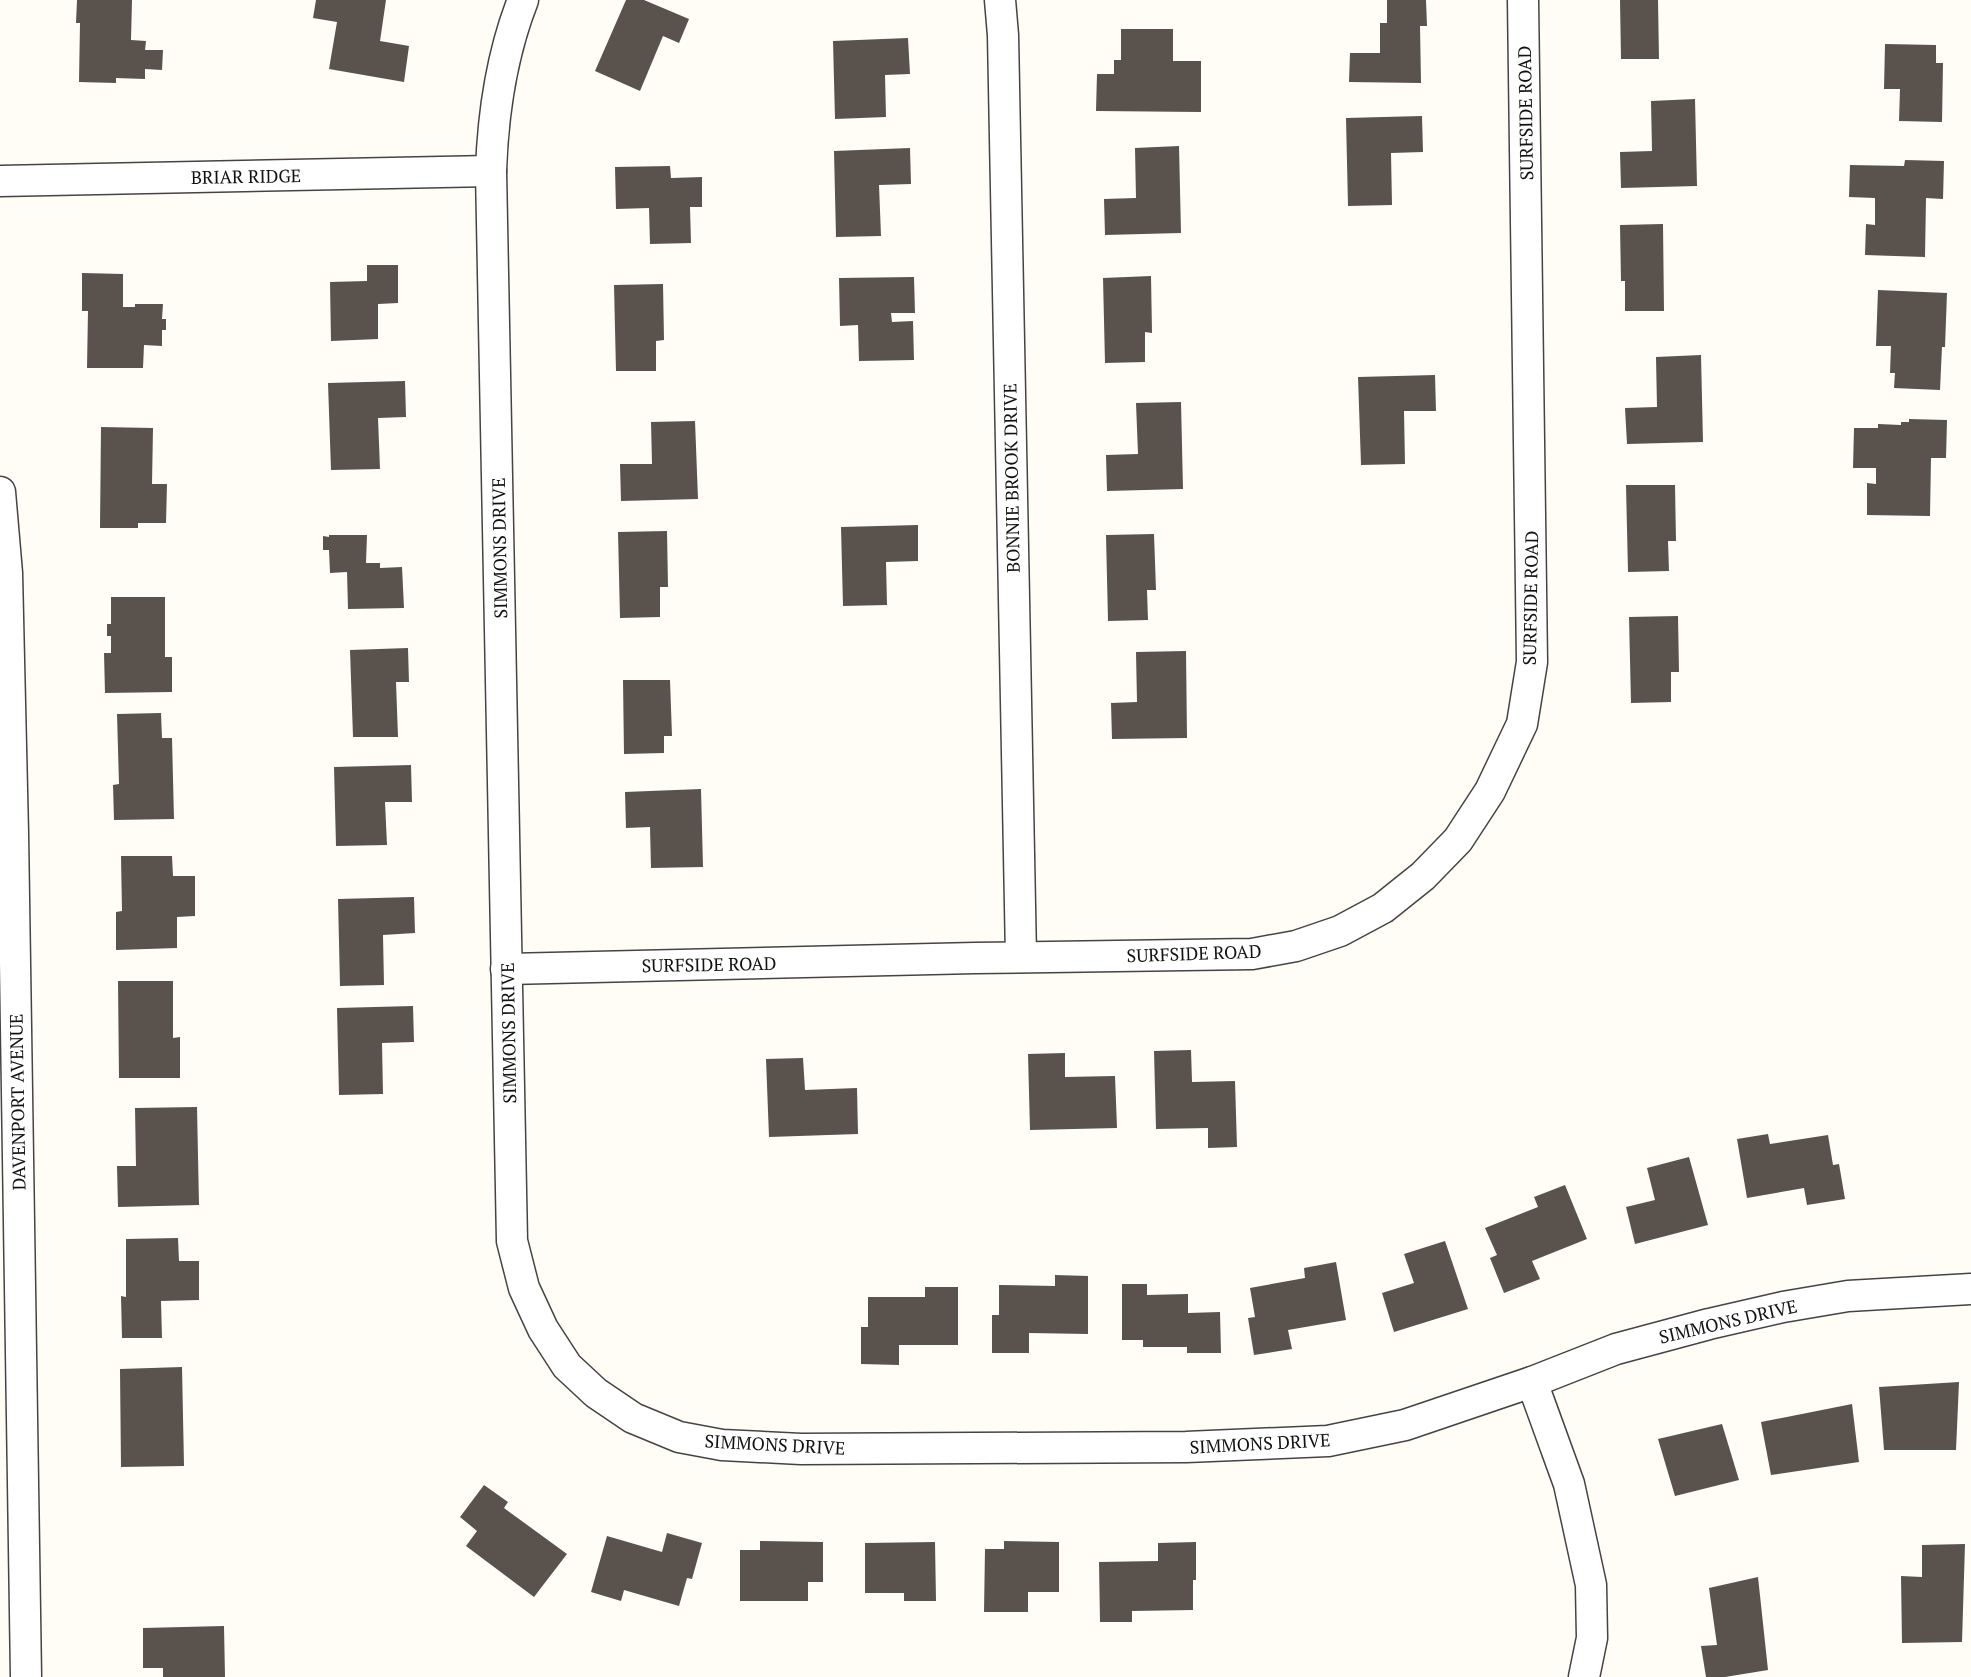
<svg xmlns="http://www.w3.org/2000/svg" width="1971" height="1677" viewBox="0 0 1971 1677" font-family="'PT Serif',serif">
<rect width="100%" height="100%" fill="#fffdf5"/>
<!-- building -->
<g fill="#5a524d">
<path d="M 77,0 L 132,0 L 131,40 L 146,41 L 145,50 L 163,50 L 162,70 L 145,69 L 145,79 L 116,78 L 116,83 L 79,82 L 80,23 L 76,23 Z"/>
<path d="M 316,0 L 386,0 L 380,41 L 409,46 L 404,82 L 329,69 L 337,22 L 313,18 Z"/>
<path d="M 626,0 L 644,0 L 689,19 L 679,43 L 663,36 L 640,91 L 595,71 Z"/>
<path d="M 1387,0 L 1426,0 L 1427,26 L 1420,26 L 1421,83 L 1349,82 L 1350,53 L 1380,53 L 1380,23 L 1387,23 Z"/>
<path d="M 1620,0 L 1658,0 L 1659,59 L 1621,59 Z"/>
<path d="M 1121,29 L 1173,29 L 1173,61 L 1201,61 L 1201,112 L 1096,111 L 1097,74 L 1114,74 L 1114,60 L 1121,60 Z"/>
<path d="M 908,38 L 910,74 L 885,75 L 886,117 L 835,119 L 833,41 Z"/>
<path d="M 1885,44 L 1936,45 L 1936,63 L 1943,63 L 1942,122 L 1899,121 L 1900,89 L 1884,89 Z"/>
<path d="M 1695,99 L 1697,186 L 1621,188 L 1620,152 L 1652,151 L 1651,101 Z"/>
<path d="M 1422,116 L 1423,152 L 1391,153 L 1392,205 L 1348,206 L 1346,118 Z"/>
<path d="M 1179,146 L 1181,233 L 1105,235 L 1104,199 L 1136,198 L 1135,148 Z"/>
<path d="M 910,148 L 911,184 L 879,185 L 881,236 L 836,237 L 834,151 Z"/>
<path d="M 1905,160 L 1944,161 L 1943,199 L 1926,198 L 1925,257 L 1865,255 L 1866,224 L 1875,225 L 1875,198 L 1849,197 L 1850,165 L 1904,166 Z"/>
<path d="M 670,166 L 671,178 L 702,177 L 702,207 L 690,207 L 691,243 L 650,244 L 649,208 L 616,209 L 615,167 Z"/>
<path d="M 1663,224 L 1664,311 L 1625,311 L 1625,281 L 1621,281 L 1620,225 Z"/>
<path d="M 367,265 L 398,265 L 398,303 L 378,304 L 378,339 L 331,341 L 330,282 L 367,281 Z"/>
<path d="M 82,273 L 123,274 L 123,307 L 135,307 L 135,304 L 163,304 L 162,319 L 166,319 L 166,330 L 162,330 L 162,346 L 144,345 L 143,368 L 87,368 L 88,311 L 82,311 Z"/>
<path d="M 1151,276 L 1152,333 L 1145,332 L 1145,362 L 1105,363 L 1103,278 Z"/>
<path d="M 914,277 L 915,313 L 891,313 L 892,322 L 913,321 L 914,360 L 859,361 L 858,325 L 840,326 L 839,278 Z"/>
<path d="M 663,284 L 664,340 L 656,341 L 656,371 L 616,371 L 614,285 Z"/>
<path d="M 1878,290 L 1947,293 L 1945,347 L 1942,347 L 1940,390 L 1894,388 L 1895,373 L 1890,373 L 1891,346 L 1876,346 Z"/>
<path d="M 1701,355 L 1703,442 L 1627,444 L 1625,408 L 1657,407 L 1656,357 Z"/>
<path d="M 1435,375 L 1436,411 L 1404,411 L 1405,464 L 1361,465 L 1358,377 Z"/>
<path d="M 405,381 L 406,417 L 378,418 L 380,469 L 331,470 L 328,383 Z"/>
<path d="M 1181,402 L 1183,489 L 1107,491 L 1106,455 L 1138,454 L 1136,403 Z"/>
<path d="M 1909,419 L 1947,420 L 1946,458 L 1931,458 L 1930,516 L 1867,515 L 1867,483 L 1876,484 L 1876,468 L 1853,468 L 1854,428 L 1878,428 L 1878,424 L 1901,425 L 1901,422 L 1909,422 Z"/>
<path d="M 695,421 L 698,499 L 621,501 L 620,464 L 652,464 L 651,422 Z"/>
<path d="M 101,427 L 153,428 L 152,484 L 167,484 L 166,523 L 138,523 L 138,528 L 100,528 Z"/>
<path d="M 1626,485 L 1675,485 L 1676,541 L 1668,541 L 1669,571 L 1628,572 Z"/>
<path d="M 918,525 L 918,561 L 886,562 L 887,605 L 843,606 L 841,527 Z"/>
<path d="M 667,531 L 668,587 L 660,587 L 660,617 L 620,618 L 618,532 Z"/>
<path d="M 1154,534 L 1156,590 L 1147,590 L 1148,620 L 1108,621 L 1106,535 Z"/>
<path d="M 329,535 L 367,535 L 366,563 L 380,563 L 380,568 L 402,567 L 404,608 L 348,609 L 347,572 L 330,573 L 329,550 L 323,550 L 323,536 L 329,537 Z"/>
<path d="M 111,597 L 165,597 L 165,657 L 172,657 L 172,692 L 105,693 L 104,653 L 111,653 L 111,636 L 107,636 L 107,624 L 111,624 Z"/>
<path d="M 1678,616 L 1679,672 L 1671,672 L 1671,702 L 1631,703 L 1629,617 Z"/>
<path d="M 408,648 L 409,682 L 396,682 L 398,737 L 353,737 L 350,650 Z"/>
<path d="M 1186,651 L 1187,738 L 1112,739 L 1111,703 L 1137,702 L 1136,652 Z"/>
<path d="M 623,680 L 670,680 L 672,736 L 664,736 L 664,753 L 624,754 Z"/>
<path d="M 161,713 L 162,738 L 172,738 L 174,819 L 114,820 L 113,785 L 119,784 L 117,714 Z"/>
<path d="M 411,765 L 412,802 L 385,802 L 387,845 L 336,846 L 334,767 Z"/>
<path d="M 701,789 L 703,867 L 651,868 L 650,827 L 626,828 L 625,792 Z"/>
<path d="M 121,856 L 172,856 L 173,876 L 195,876 L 195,916 L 177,917 L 177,948 L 116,950 L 116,912 L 122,911 Z"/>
<path d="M 414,897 L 415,933 L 383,935 L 384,985 L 340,986 L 338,899 Z"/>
<path d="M 118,981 L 173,981 L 173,1038 L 180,1037 L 180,1078 L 119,1078 Z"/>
<path d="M 413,1006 L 414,1042 L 382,1043 L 383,1094 L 339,1095 L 337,1008 Z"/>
<path d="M 1191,1050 L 1192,1082 L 1235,1081 L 1237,1147 L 1208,1148 L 1208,1128 L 1156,1129 L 1154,1051 Z"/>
<path d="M 1065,1053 L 1065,1077 L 1115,1076 L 1117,1128 L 1030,1130 L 1028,1054 Z"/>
<path d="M 803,1058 L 805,1090 L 857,1088 L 858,1134 L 769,1137 L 766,1059 Z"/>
<path d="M 197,1107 L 199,1205 L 118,1207 L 117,1166 L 136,1166 L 135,1108 Z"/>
<path d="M 1768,1134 L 1770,1144 L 1828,1135 L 1833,1165 L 1839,1164 L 1845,1199 L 1807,1205 L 1804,1188 L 1747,1198 L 1737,1139 Z"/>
<path d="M 1689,1157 L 1708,1225 L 1635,1244 L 1626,1207 L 1655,1200 L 1647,1168 Z"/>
<path d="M 1565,1185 L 1587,1239 L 1532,1261 L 1540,1279 L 1504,1293 L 1490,1258 L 1497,1255 L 1485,1228 L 1538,1207 L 1534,1197 Z"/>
<path d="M 178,1238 L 179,1261 L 199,1261 L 199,1300 L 161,1301 L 162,1338 L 122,1338 L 121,1296 L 126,1297 L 126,1239 Z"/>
<path d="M 1445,1241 L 1468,1309 L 1394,1332 L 1382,1293 L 1414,1283 L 1404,1254 Z"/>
<path d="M 1336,1262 L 1346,1320 L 1288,1330 L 1292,1349 L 1254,1355 L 1248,1318 L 1255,1317 L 1250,1288 L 1305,1278 L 1304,1268 Z"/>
<path d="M 1055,1275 L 1088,1276 L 1088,1334 L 1029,1333 L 1029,1353 L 992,1353 L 992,1315 L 999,1315 L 999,1285 L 1055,1286 Z"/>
<path d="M 1122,1284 L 1147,1284 L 1147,1295 L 1188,1294 L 1188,1313 L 1220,1312 L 1221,1353 L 1187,1353 L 1187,1347 L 1143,1347 L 1143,1340 L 1122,1340 Z"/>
<path d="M 925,1287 L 958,1287 L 958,1345 L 899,1345 L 899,1365 L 861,1364 L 861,1327 L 868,1327 L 868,1297 L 925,1297 Z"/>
<path d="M 182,1367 L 184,1466 L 121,1467 L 120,1369 Z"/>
<path d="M 1959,1382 L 1956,1450 L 1884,1450 L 1879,1387 Z"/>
<path d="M 1852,1404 L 1859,1462 L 1771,1475 L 1761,1422 Z"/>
<path d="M 1722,1424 L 1739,1480 L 1675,1496 L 1658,1439 Z"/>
<path d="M 484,1485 L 508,1502 L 504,1508 L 567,1554 L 534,1597 L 466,1546 L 477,1531 L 460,1517 Z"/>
<path d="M 667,1533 L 702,1543 L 692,1579 L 687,1578 L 679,1606 L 624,1590 L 621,1601 L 591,1592 L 607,1536 L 662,1552 Z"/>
<path d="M 760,1541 L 823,1542 L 823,1582 L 808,1582 L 808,1601 L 740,1601 L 740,1550 L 760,1550 Z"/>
<path d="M 1004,1541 L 1059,1542 L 1059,1592 L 1028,1592 L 1028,1612 L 984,1612 L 985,1549 L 1004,1549 Z"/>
<path d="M 935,1542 L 936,1601 L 904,1601 L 904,1593 L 865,1593 L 865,1543 Z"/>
<path d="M 1196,1542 L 1196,1580 L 1193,1580 L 1193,1610 L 1132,1611 L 1132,1622 L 1100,1622 L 1099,1562 L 1158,1561 L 1158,1543 Z"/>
<path d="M 1965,1544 L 1962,1642 L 1902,1643 L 1901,1576 L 1922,1577 L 1922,1545 Z"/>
<path d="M 1758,1577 L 1768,1670 L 1725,1677 L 1706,1677 L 1701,1646 L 1717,1645 L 1709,1588 Z"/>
<path d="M 224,1626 L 225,1677 L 163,1677 L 163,1668 L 143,1668 L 143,1628 Z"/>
</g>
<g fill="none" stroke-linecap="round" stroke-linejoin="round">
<defs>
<g id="minor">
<path d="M 523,0 C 501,56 493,112 491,171 L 512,1241 L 524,1288 L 543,1329 L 567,1366 L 596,1393 L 633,1418 L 679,1437 L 722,1445 L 801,1449 L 1186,1447 L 1328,1441 L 1405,1425 L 1532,1382 L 1616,1349 L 1709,1324 L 1783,1307 L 1848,1296 L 1971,1289"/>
<path d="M 1000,0 L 1003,35 L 1021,957"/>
<path d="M 0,181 L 491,171"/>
<path d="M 0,492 L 7,573 L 13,833 L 26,1677"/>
<path d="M 506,969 L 975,958 L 1252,954 L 1296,946 L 1340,931 L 1383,908 L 1423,876 L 1458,840 L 1490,791 L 1522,724 L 1532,662 L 1523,0"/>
<path d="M 1532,1382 L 1569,1484 L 1591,1585 L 1592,1638 L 1584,1677"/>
</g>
</defs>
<!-- minor casing -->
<use href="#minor" stroke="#444" stroke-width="33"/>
<!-- minor -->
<use href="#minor" stroke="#fff" stroke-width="30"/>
</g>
<g text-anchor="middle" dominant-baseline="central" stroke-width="6" stroke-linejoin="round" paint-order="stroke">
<!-- street labels -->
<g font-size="18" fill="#111" stroke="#fff">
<text transform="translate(1525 113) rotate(-91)">SURFSIDE ROAD</text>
<text transform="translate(246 176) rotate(-1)">BRIAR RIDGE</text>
<text transform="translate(1011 478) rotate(-91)">BONNIE BROOK DRIVE</text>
<text transform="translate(499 548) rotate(-91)">SIMMONS DRIVE</text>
<text transform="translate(1530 598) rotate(-89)">SURFSIDE ROAD</text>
<text transform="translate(1194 953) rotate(-2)">SURFSIDE ROAD</text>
<text transform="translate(709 964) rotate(-1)">SURFSIDE ROAD</text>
<text transform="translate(508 1033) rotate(-91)">SIMMONS DRIVE</text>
<text transform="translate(17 1102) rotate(-91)">DAVENPORT AVENUE</text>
<text transform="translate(1728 1321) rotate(-13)">SIMMONS DRIVE</text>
<text transform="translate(1260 1443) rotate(-3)">SIMMONS DRIVE</text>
<text transform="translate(775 1444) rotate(3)">SIMMONS DRIVE</text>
</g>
</g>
</svg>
